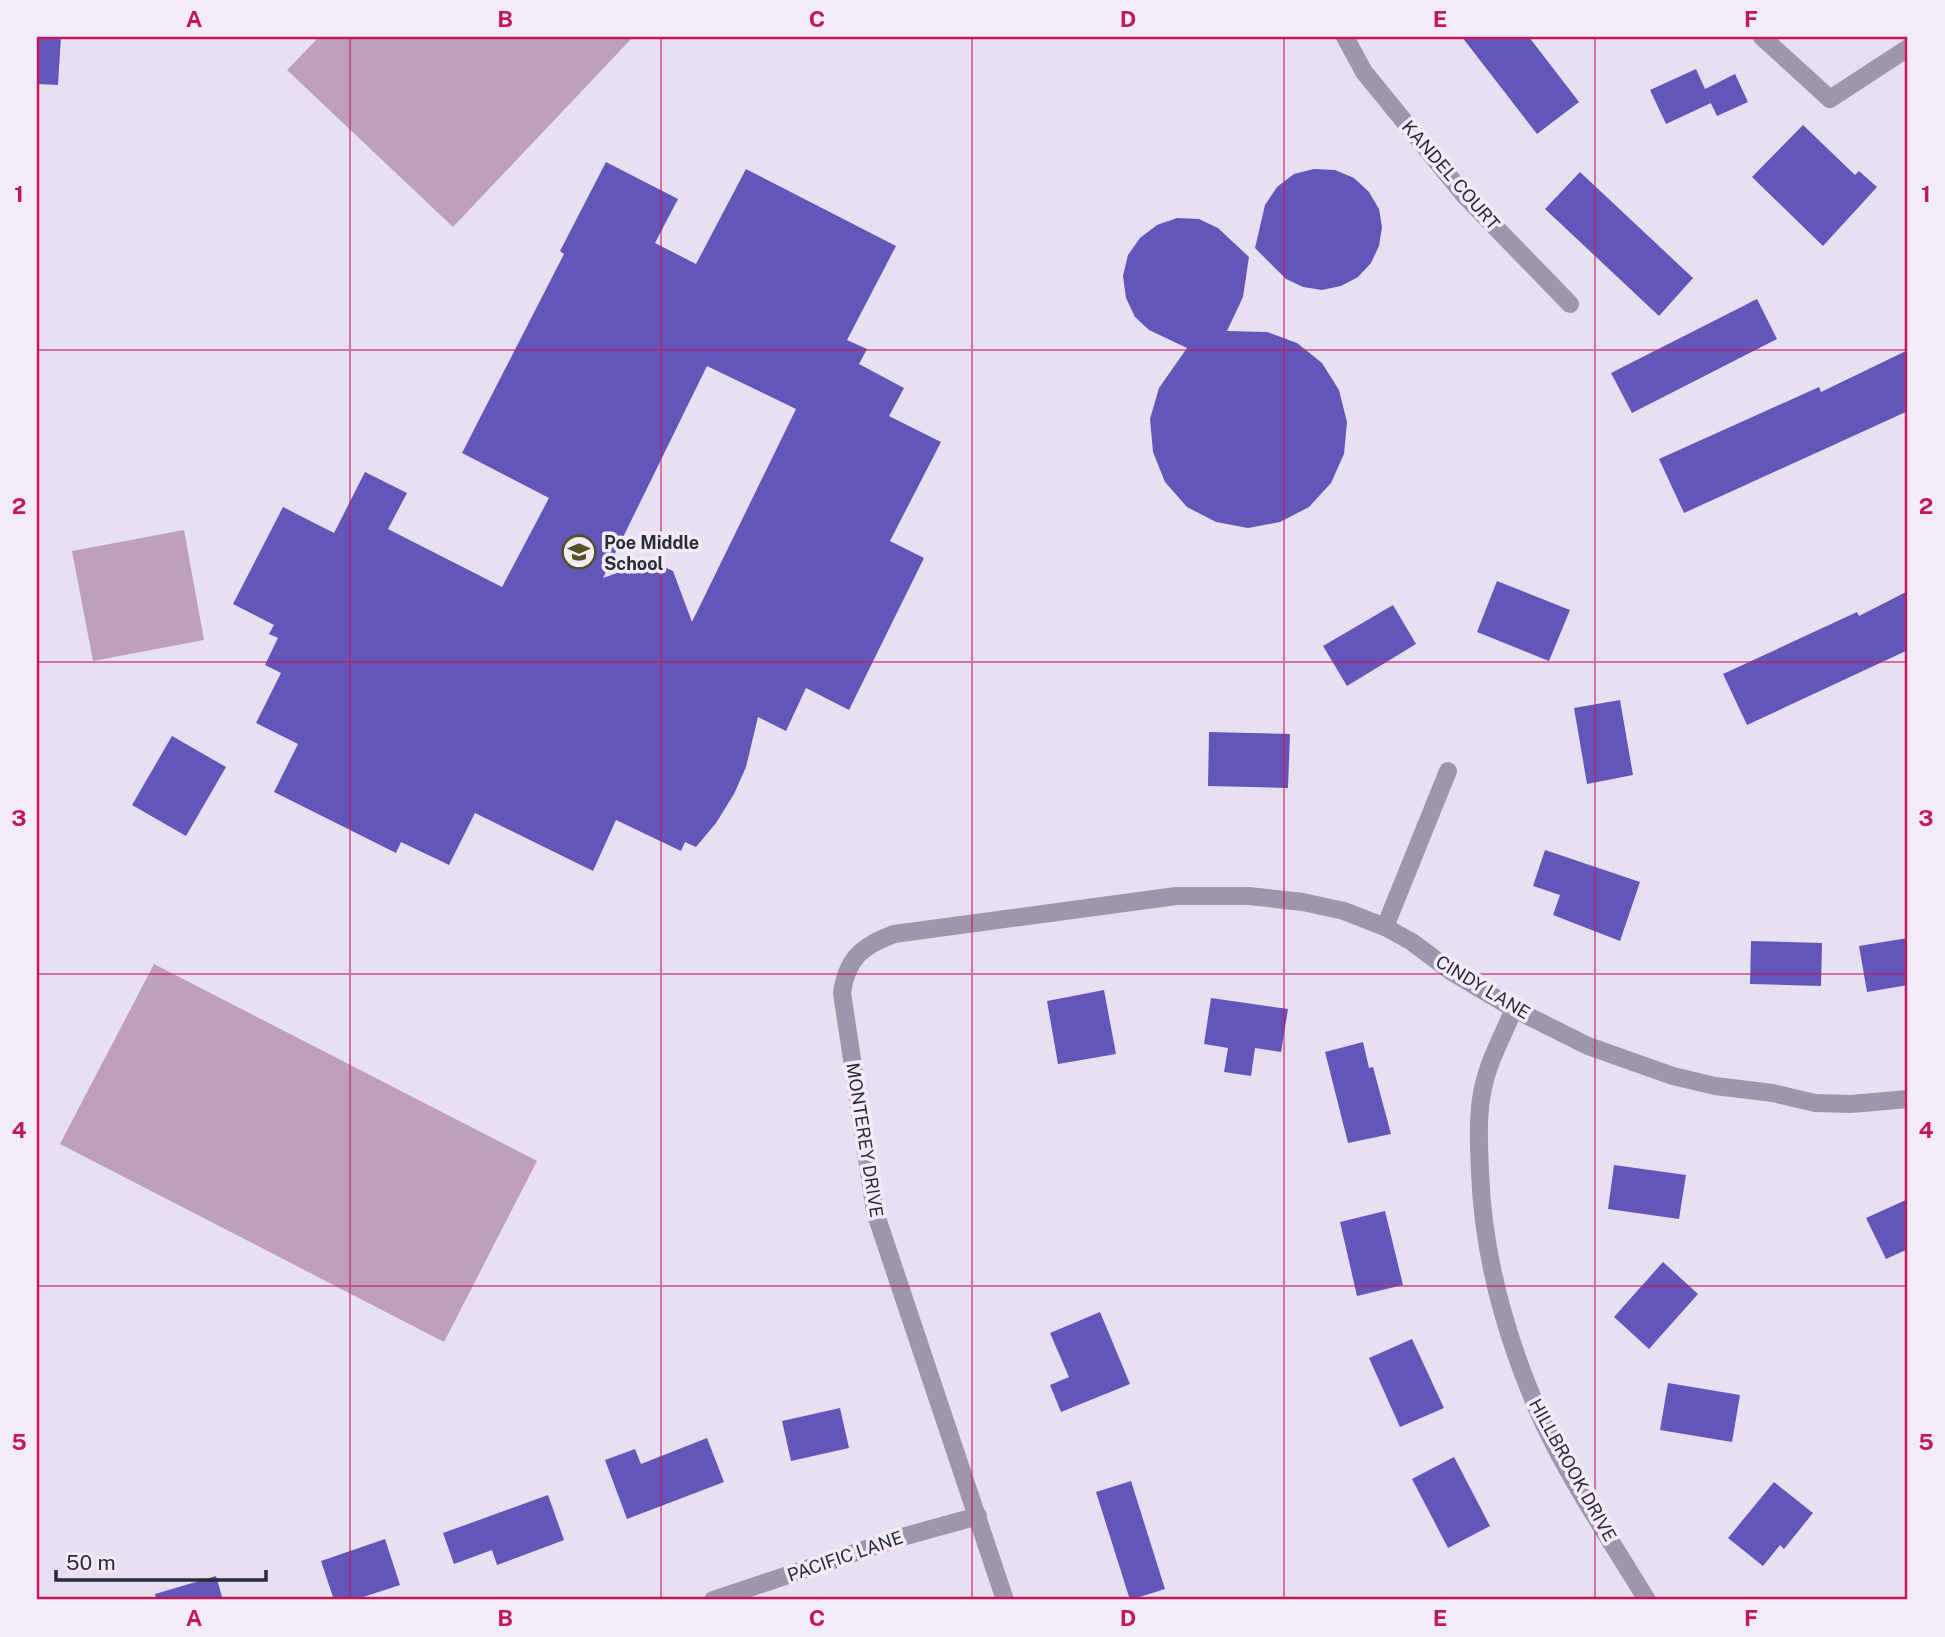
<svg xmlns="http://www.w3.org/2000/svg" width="1945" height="1637" viewBox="0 0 1945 1637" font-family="'Public Sans',sans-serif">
<rect width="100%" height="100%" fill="#e7e0f0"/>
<!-- green -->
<g fill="#bea1b8">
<path d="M 319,37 L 633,37 L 453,227 L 287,70 Z"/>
<path d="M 184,530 L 204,640 L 93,661 L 72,551 Z"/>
<path d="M 154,964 L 537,1161 L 444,1342 L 60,1144 Z"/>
</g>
<!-- building -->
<g fill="#6356b9" fill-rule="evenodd">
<path d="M 37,37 L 61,37 L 58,85 L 37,84 Z"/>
<path d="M 1462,37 L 1529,37 L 1579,102 L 1537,134 Z"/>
<path d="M 1696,69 L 1705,89 L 1735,74 L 1748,102 L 1717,116 L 1706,93 L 1711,103 L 1666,124 L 1650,90 Z"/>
<path d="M 1803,125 L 1855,175 L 1859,171 L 1877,187 L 1823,246 L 1752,177 Z"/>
<path d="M 606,162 L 678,199 L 655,243 L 696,264 L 746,169 L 896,246 L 847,340 L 867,349 L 859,364 L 904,388 L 889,416 L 941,442 L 890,541 L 924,558 L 849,710 L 806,688 L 786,731 L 758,717 L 746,767 L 734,794 L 716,823 L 696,847 L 685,842 L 681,851 L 616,820 L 593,871 L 475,813 L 449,865 L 401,842 L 396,853 L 274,792 L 298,744 L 256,723 L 281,673 L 265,665 L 278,638 L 269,634 L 274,625 L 233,604 L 283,507 L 334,533 L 365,472 L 407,493 L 388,529 L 502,587 L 549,498 L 462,453 L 564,254 L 560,251 ZM 707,366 L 796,409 L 692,622 L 673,571 L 651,561 L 603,578 Z"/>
<path d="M 1314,169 L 1335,170 L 1354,178 L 1369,192 L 1379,209 L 1382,227 L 1379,246 L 1371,263 L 1358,277 L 1341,286 L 1322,290 L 1303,287 L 1286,279 L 1255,248 L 1265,205 L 1277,187 L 1294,174 Z"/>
<path d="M 1580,172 L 1693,278 L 1659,316 L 1545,209 Z"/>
<path d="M 1177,218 L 1199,219 L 1218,228 L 1249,257 L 1243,297 L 1227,331 L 1267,332 L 1297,343 L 1322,363 L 1339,390 L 1347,422 L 1344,454 L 1331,483 L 1309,507 L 1280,522 L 1248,528 L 1216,522 L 1187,507 L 1165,482 L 1153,452 L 1150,419 L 1159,388 L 1187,348 L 1149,330 L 1135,317 L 1126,298 L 1123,276 L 1128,255 L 1140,238 L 1157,225 Z"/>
<path d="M 1757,299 L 1777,339 L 1632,413 L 1611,373 Z"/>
<path d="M 1908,350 L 1908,411 L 1684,513 L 1659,459 L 1819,387 L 1821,392 Z"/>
<path d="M 1497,581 L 1570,610 L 1549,661 L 1477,632 Z"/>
<path d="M 1908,591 L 1908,650 L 1747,725 L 1723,674 L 1857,612 L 1859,616 Z"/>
<path d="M 1393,605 L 1416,644 L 1347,686 L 1323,646 Z"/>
<path d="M 1620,700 L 1633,775 L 1587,784 L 1574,708 Z"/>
<path d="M 1209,732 L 1290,734 L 1288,788 L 1208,786 Z"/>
<path d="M 172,736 L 226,767 L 186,836 L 132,805 Z"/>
<path d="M 1545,850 L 1640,882 L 1620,941 L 1553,915 L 1560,895 L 1533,886 Z"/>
<path d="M 1908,938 L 1908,985 L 1867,992 L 1859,946 Z"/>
<path d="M 1751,941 L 1822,943 L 1821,986 L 1750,984 Z"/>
<path d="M 1104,990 L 1116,1054 L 1058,1064 L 1047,1001 Z"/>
<path d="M 1211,998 L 1288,1009 L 1281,1052 L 1255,1048 L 1251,1076 L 1224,1072 L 1228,1048 L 1204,1044 Z"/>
<path d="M 1363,1042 L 1369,1068 L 1373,1067 L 1391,1134 L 1348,1143 L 1325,1052 Z"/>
<path d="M 1614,1165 L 1686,1175 L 1679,1219 L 1608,1209 Z"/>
<path d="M 1908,1199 L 1908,1249 L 1886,1259 L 1866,1218 Z"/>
<path d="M 1385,1211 L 1403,1285 L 1357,1296 L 1340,1222 Z"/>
<path d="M 1663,1262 L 1698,1294 L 1649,1349 L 1614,1317 Z"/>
<path d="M 1100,1312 L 1130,1384 L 1061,1412 L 1050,1385 L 1069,1377 L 1050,1333 Z"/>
<path d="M 1412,1339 L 1444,1408 L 1400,1427 L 1369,1358 Z"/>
<path d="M 1668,1383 L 1740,1395 L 1732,1442 L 1660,1430 Z"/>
<path d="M 840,1408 L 849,1448 L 791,1461 L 782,1421 Z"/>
<path d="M 707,1438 L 724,1482 L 627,1519 L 605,1460 L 635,1449 L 641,1464 Z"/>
<path d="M 1454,1457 L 1490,1526 L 1448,1548 L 1412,1479 Z"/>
<path d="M 1131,1481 L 1165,1589 L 1130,1600 L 1096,1492 Z"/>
<path d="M 1774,1482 L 1813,1513 L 1784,1549 L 1780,1545 L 1763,1566 L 1728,1538 Z"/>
<path d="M 548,1495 L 564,1540 L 497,1565 L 492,1550 L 454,1564 L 443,1533 Z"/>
<path d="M 385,1539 L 400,1585 L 354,1600 L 334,1600 L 321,1561 Z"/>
<path d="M 216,1576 L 223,1600 L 156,1600 L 155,1594 Z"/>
</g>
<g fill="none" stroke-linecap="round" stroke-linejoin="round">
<!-- minor -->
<g stroke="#9d96ad" stroke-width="18">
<path d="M 1345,37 L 1364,72 L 1465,196 L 1570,304"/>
<path d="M 1762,37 L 1830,99 L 1908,48"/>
<path d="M 1385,927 L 1448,771"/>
<path d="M 1514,1009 C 1503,1035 1489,1060 1483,1088 C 1477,1116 1479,1144 1480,1172 C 1483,1257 1508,1344 1543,1422 C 1572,1484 1612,1542 1647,1600"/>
<path d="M 713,1600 L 902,1537 L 978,1516"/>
<path d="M 1005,1600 L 875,1212 L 842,993 C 847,958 862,946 894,934 L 1176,896 L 1249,896 L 1303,902 L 1344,911 L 1385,927 L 1412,942 L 1452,972 L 1514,1009 L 1588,1046 L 1673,1076 L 1715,1086 L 1773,1093 L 1815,1103 L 1851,1104 L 1908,1099"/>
</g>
</g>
<!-- grid -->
<path fill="none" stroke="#c2185b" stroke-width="2" stroke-opacity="0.55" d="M 350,37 L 350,1600M 661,37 L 661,1600M 972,37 L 972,1600M 1284,37 L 1284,1600M 1595,37 L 1595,1600M 37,350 L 1908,350M 37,662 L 1908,662M 37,974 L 1908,974M 37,1286 L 1908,1286"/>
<!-- icons -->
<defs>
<symbol id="school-ring" viewBox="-11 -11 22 22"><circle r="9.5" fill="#f1ecf8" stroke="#545225" stroke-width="1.5"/><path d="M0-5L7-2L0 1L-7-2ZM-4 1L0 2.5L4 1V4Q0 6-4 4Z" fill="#545225"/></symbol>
</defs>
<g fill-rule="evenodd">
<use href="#school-ring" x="560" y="533" width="38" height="38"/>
</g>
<g text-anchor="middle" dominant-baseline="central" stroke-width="7" stroke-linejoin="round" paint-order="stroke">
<!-- street labels -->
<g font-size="18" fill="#2d2b37" stroke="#f1ecf8">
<text transform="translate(1451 175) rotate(49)">KANDEL COURT</text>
<text transform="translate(1483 987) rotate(31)">CINDY LANE</text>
<text transform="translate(865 1140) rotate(81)">MONTEREY DRIVE</text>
<text transform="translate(1573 1470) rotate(61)">HILLBROOK DRIVE</text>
<text transform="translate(845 1556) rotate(-19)">PACIFIC LANE</text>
</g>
<!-- poi labels -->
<g font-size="18" font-weight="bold" fill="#2d2b37" stroke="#f1ecf8" text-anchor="start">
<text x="604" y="542">Poe Middle<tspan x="604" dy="21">School</tspan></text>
</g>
</g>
<!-- border -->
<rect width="1945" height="1637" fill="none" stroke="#f1ecf8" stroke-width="77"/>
<!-- scale -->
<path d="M56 1570v10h210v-10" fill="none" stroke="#2d2b37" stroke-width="3.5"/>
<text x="66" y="1570" font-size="21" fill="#2d2b37" stroke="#f1ecf8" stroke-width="5" paint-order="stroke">50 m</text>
<rect x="38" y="38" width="1868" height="1560" fill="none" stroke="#c2185b" stroke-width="2.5"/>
<g font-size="23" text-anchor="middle" font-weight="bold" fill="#c2185b">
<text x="194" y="27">A</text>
<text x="505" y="27">B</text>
<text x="817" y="27">C</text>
<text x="1128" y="27">D</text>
<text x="1440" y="27">E</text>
<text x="1751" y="27">F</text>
<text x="19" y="202">1</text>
<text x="1926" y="202">1</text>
<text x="19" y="514">2</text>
<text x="1926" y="514">2</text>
<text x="19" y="826">3</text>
<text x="1926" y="826">3</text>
<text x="19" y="1138">4</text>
<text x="1926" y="1138">4</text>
<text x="19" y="1450">5</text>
<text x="1926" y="1450">5</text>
<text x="194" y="1626">A</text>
<text x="505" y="1626">B</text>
<text x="817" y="1626">C</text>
<text x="1128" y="1626">D</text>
<text x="1440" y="1626">E</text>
<text x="1751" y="1626">F</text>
</g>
</svg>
